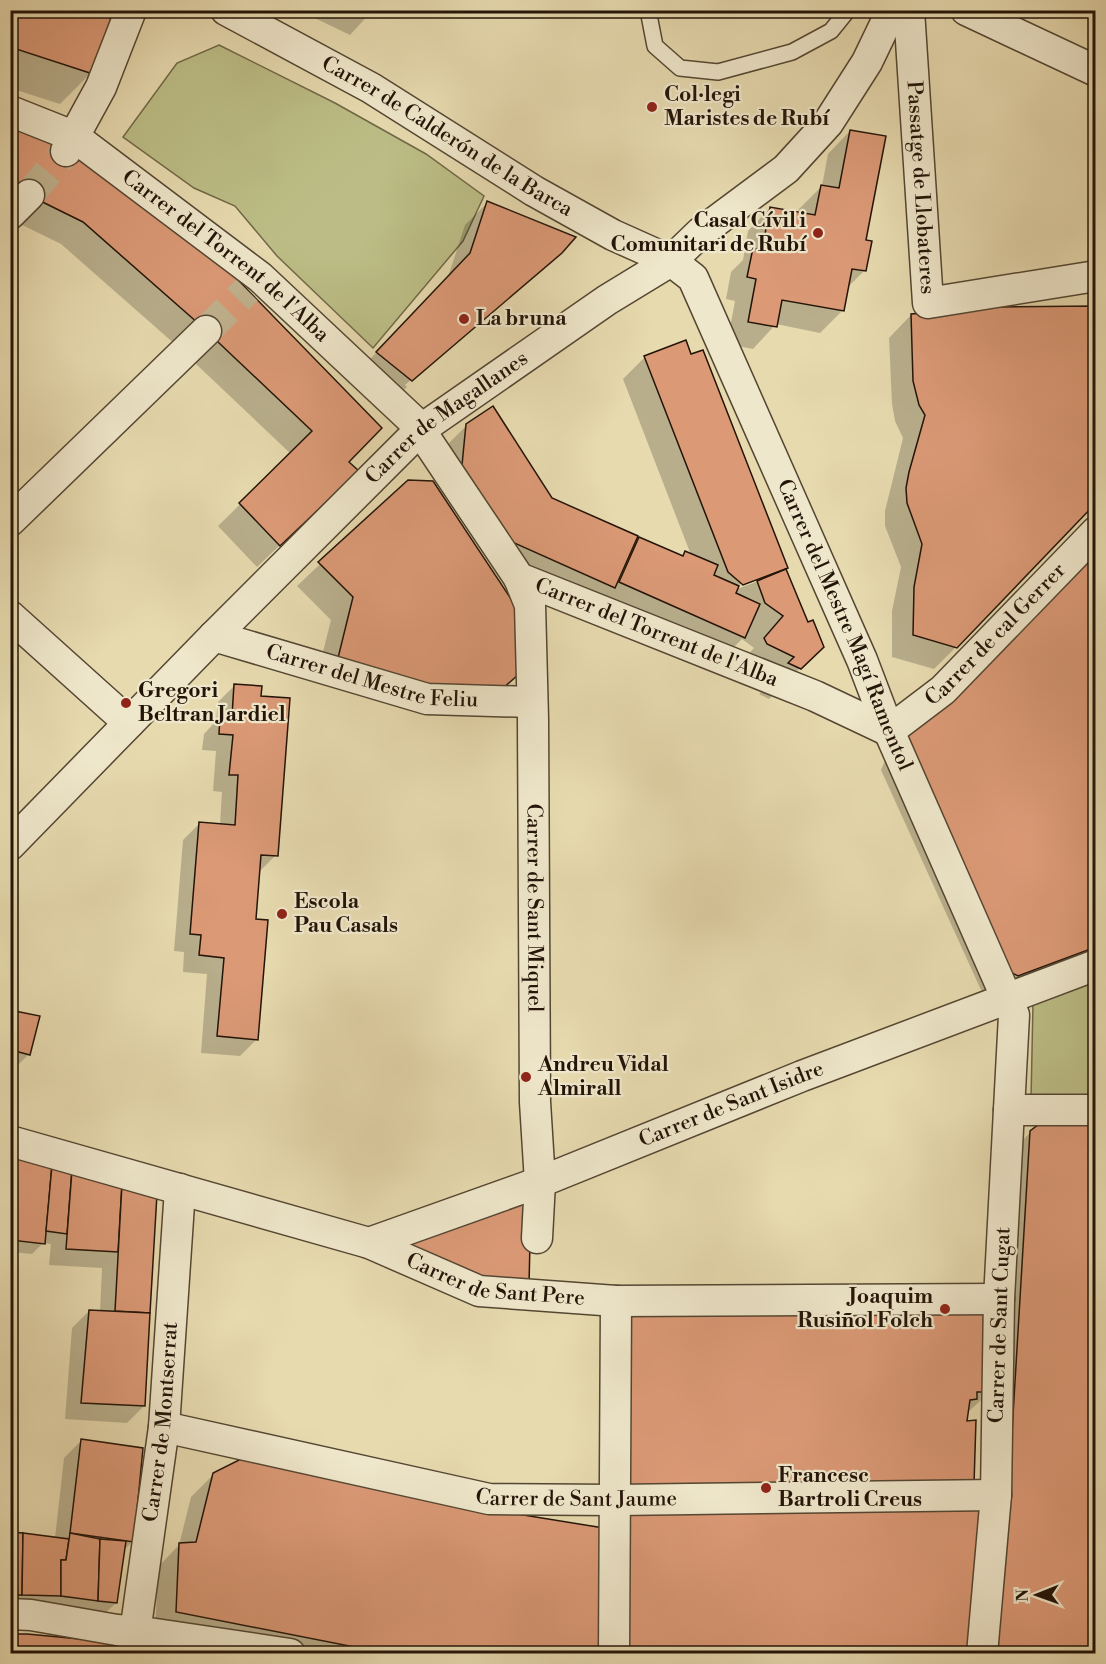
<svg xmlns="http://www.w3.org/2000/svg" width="1106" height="1664" viewBox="0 0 1106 1664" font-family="'Libre Bodoni',serif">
<rect width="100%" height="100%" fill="#e7daaf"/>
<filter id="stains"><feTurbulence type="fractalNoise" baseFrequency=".00333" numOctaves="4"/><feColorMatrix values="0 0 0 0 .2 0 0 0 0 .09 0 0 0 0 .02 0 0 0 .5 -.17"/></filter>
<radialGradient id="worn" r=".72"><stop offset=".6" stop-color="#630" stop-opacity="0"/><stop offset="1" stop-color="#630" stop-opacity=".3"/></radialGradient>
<!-- green -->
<g fill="#bcbd86" stroke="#706847" stroke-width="1.5">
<path d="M 219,45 L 335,103 L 426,154 L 484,196 L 463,241 L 373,348 L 277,256 L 235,206 L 194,188 L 123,137 L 177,63 Z"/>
<path d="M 1095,979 L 1095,1100 L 1031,1100 L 1033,1003 Z"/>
</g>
<!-- shadow -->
<g fill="#0003" fill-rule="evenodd">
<path d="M 10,10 L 91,73 L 60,104 L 10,88 Z"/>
<path d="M 298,10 L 373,10 L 350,35 Z"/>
<path d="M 10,123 L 347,462 L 335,493 L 257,567 L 218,526 L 291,454 L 177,346 L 61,244 L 10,219 Z"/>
<path d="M 850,131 L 864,242 L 864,271 L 846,289 L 842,311 L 820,333 L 776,324 L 753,349 L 727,344 L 735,301 L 726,299 L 731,272 L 743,260 L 748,231 L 770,208 L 798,214 L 799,209 L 822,186 L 828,154 Z"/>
<path d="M 487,203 L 557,255 L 405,385 L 407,387 L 389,403 L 355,375 L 448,277 L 465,225 Z"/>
<path d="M 1096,308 L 956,647 L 934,669 L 892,657 L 892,611 L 901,567 L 885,526 L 885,511 L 903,438 L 895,421 L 892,404 L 889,338 L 911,315 Z"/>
<path d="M 645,357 L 785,569 L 807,624 L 822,646 L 769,699 L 759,694 L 764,689 L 734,670 L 754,648 L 742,639 L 726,655 L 592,610 L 490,564 L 441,487 L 444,448 L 467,425 L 551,499 L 634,544 L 639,539 L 681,557 L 686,553 L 691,555 L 623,379 ZM 761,576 L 761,580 L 737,589 L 736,586 Z"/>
<path d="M 408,481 L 517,611 L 316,680 L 331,620 L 297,586 Z"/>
<path d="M 1096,542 L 1096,960 L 995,997 L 981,990 L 881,770 L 890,748 Z"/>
<path d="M 235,685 L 276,855 L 258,873 L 254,920 L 257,1039 L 240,1056 L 201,1053 L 207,974 L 183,972 L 184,952 L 174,951 L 183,840 L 200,823 L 220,825 L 222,792 L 213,791 L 216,751 L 202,750 L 204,734 L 216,721 L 218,702 Z"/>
<path d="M 10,1012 L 29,1054 L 13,1070 L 12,1126 L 10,1128 Z"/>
<path d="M 1096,1119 L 975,1654 L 1008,1154 L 1031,1132 Z"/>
<path d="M 10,1153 L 156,1195 L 144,1406 L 127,1423 L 65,1419 L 72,1328 L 89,1311 L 100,1312 L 102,1268 L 49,1265 L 51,1244 L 43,1243 L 32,1254 L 10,1252 Z"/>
<path d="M 606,1338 L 991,1391 L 967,1413 L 961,1654 L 254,1654 L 155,1634 L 158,1567 L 179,1545 L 191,1497 L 214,1474 L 486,1511 L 605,1530 L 601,1509 L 600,1417 Z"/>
<path d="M 81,1441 L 133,1541 L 123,1551 L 116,1603 L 104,1614 L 10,1604 L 10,1533 L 55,1538 L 64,1458 Z"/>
<path d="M 164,1650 L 181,1654 L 161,1654 Z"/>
</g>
<!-- building -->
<g fill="#db9976" stroke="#231408" stroke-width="1.5">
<path d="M 10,10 L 87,10 L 111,18 L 93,74 L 10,47 Z"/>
<path d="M 10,122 L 32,132 L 104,172 L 200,241 L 382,428 L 349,462 L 359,471 L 280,546 L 239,503 L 312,431 L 199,324 L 83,222 L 10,186 Z"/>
<path d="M 850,130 L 886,136 L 866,240 L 872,241 L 866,271 L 852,269 L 844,311 L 782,300 L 777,327 L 748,322 L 756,279 L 747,277 L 753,248 L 762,250 L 770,207 L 815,215 L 821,185 L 839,188 Z"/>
<path d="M 487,201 L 576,237 L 562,253 L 412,381 L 376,352 L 470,253 Z"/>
<path d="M 1096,306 L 1096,503 L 957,648 L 913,635 L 914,587 L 922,544 L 907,503 L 906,488 L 909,472 L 925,415 L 919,405 L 913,381 L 911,314 L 997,307 Z"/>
<path d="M 686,340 L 691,354 L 703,350 L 788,568 L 743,585 L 728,572 L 644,356 Z"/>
<path d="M 493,406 L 552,498 L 638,536 L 615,588 L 512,542 L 462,465 L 466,424 Z"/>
<path d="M 408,480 L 433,481 L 519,611 L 518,675 L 502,689 L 429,685 L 338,658 L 353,597 L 318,562 Z"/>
<path d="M 639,537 L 683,556 L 685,551 L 718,565 L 714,575 L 739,586 L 736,593 L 760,604 L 745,638 L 619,582 Z"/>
<path d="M 1096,540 L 1096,947 L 1018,976 L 1003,968 L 903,747 L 912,724 Z"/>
<path d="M 786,569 L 808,622 L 813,620 L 824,647 L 801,669 L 788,663 L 794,657 L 767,644 L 764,638 L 783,616 L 765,603 L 757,581 Z"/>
<path d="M 234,684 L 262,686 L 261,696 L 290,698 L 278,856 L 261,855 L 256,919 L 268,920 L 258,1040 L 217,1036 L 224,958 L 199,955 L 201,935 L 190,934 L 199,822 L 235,825 L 238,775 L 229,775 L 233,735 L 219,734 L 220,715 L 232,716 Z"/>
<path d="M 10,1010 L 40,1016 L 30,1055 L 15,1051 L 14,1127 L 10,1126 Z"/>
<path d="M 1050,1116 L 1096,1118 L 1096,1654 L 994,1654 L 1008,1499 L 1030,1131 Z"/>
<path d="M 13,1152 L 52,1165 L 45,1244 L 11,1240 L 10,1246 L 10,1187 Z"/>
<path d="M 52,1165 L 72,1170 L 67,1234 L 46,1231 Z"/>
<path d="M 72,1170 L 122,1184 L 118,1252 L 66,1249 Z"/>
<path d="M 122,1184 L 157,1194 L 150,1313 L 115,1311 Z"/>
<path d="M 531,1197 L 529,1286 L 491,1282 L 402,1242 Z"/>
<path d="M 89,1310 L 150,1313 L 145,1406 L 81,1403 Z"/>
<path d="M 995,1310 L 993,1392 L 977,1392 L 977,1399 L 970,1400 L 967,1421 L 976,1420 L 974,1484 L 622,1487 L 628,1314 Z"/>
<path d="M 81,1439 L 143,1448 L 134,1542 L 70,1533 Z"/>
<path d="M 245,1457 L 486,1509 L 610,1529 L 608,1654 L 390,1654 L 176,1612 L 179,1543 L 196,1542 L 213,1473 Z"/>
<path d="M 985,1506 L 973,1641 L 963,1654 L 628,1654 L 624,1509 Z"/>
<path d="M 10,1532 L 23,1533 L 22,1595 L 10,1595 Z"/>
<path d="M 23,1533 L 69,1539 L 66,1560 L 61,1560 L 61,1596 L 22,1595 Z"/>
<path d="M 70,1533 L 100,1539 L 98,1601 L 61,1596 L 61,1560 L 66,1560 Z"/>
<path d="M 100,1539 L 126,1541 L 117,1603 L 98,1601 Z"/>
<path d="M 10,1634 L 27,1634 L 123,1643 L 121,1654 L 10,1654 Z"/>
</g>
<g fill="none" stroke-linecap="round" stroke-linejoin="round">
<!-- street-tunnel -->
<g stroke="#c0b28e" stroke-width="30" stroke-dasharray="30 15" stroke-linecap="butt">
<path d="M 29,195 L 66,151"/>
<path d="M 206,331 L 247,290"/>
</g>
<defs>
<path id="lane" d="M 648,10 L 655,46 L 680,68 L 718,72 L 792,52 L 831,31 L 848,10"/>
<g id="street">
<path id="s1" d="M 226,10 L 371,88 L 534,191 L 613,235 L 671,261 L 693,278 L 862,660 L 889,731 L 1014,1015 L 999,1299 L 996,1495 L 982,1654"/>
<path id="s2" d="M 909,10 L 928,303 L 1096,276"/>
<path d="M 966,10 L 1096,71"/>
<path id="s3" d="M 10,111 L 73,136 L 260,277 L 422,429"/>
<path d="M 66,151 L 101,87 L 131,10"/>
<path d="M 10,214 L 29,195"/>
<path id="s4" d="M 420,430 L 519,578 L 815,696 L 889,731"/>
<path d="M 10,521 L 206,331"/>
<path id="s5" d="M 519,578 L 530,605 L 533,719 L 535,1102 L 540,1182 L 537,1238"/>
<path d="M 10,616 L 129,723"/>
<path id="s6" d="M 214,636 L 427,699 L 531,702"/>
<path id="s7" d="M 889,731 L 943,690 L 1096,532"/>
<path id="s8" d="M 10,845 L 214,636 L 420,430 L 607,300 L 671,261 L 700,233 L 786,169 L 828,123 L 867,62 L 892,10"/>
<path d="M 1009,1110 L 1096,1110"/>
<path id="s9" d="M 10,1141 L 369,1243 L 479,1291 L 616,1301 L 999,1299"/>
<path id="s10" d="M 369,1243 L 540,1182 L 802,1076 L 1096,965"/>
<path id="s11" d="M 164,1427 L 489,1499 L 616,1500 L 996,1495"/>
<path d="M 10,1614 L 31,1615 L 117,1630 L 149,1633 L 290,1654"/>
<path id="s12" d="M 132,1654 L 164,1427 L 180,1189"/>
<path d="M 614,1654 L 616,1301"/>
</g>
</defs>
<!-- lane casing -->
<use href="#lane" stroke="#544632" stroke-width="18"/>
<!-- street casing -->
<use href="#street" stroke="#544632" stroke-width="33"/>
<!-- lane -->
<use href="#lane" stroke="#efe7cb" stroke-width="15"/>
<!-- street -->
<use href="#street" stroke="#efe7cb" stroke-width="30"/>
</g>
<!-- markers -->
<g fill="#8f2418" stroke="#efe7cb" stroke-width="2">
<circle cx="652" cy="107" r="6"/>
<circle cx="818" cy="233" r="6"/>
<circle cx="464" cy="319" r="6"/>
<circle cx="126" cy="703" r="6"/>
<circle cx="282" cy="914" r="6"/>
<circle cx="526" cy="1077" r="6"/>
<circle cx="945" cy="1309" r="6"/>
<circle cx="766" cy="1488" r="6"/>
</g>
<g text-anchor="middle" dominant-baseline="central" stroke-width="4.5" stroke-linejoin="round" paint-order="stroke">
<!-- poi labels -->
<g font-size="21" font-weight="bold" fill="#231408" stroke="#efe7cb" text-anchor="start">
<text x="664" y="95">Col·legi<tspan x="664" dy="24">Maristes de Rubí</tspan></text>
<text x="806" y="221" text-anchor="end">Casal Cívil i<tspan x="806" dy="24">Comunitari de Rubí</tspan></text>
<text x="476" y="319">La bruna</text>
<text x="138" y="691">Gregori<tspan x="138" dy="24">Beltran Jardiel</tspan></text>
<text x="294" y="902">Escola<tspan x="294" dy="24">Pau Casals</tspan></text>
<text x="538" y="1065">Andreu Vidal<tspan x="538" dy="24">Almirall</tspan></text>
<text x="933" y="1297" text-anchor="end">Joaquim<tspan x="933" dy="24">Rusiñol Folch</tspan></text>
<text x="778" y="1476">Francesc<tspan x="778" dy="24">Bartroli Creus</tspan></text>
</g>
<!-- street labels -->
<g font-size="21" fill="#231408" stroke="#efe7cb">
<text stroke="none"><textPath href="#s1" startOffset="255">Carrer de Calderón de la Barca</textPath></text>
<text stroke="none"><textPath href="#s2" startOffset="178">Passatge de Llobateres</textPath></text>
<text stroke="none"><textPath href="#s3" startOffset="262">Carrer del Torrent de l'Alba</textPath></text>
<text stroke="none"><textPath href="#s8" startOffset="612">Carrer de Magallanes</textPath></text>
<text stroke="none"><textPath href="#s1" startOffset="918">Carrer del Mestre Magí Ramentol</textPath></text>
<text stroke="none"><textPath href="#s4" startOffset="326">Carrer del Torrent de l'Alba</textPath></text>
<text stroke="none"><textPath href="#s7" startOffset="144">Carrer de cal Gerrer</textPath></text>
<text stroke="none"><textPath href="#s6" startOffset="164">Carrer del Mestre Feliu</textPath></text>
<text stroke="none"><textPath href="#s5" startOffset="332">Carrer de Sant Miquel</textPath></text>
<text stroke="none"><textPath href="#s10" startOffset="388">Carrer de Sant Isidre</textPath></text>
<text stroke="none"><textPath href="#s9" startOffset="507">Carrer de Sant Pere</textPath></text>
<text transform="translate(1000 1325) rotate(-88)">Carrer de Sant Cugat</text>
<text stroke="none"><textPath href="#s12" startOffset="234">Carrer de Montserrat</textPath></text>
<text stroke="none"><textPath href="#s11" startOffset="420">Carrer de Sant Jaume</textPath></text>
</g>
</g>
<!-- margin -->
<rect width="1106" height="1664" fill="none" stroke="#e7daaf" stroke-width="36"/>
<rect x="12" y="12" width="1082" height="1640" fill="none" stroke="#231408" stroke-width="3"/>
<rect x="18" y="18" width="1070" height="1628" fill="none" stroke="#231408" stroke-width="1.5"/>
<!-- north arrow -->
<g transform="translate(1037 1595) rotate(269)" stroke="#efe7cb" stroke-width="4.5" paint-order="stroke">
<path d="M0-4.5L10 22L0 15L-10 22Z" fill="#231408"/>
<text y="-9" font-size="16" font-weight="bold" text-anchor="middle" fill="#231408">N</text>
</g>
<rect width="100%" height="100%" filter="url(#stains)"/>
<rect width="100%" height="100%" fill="url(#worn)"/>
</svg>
